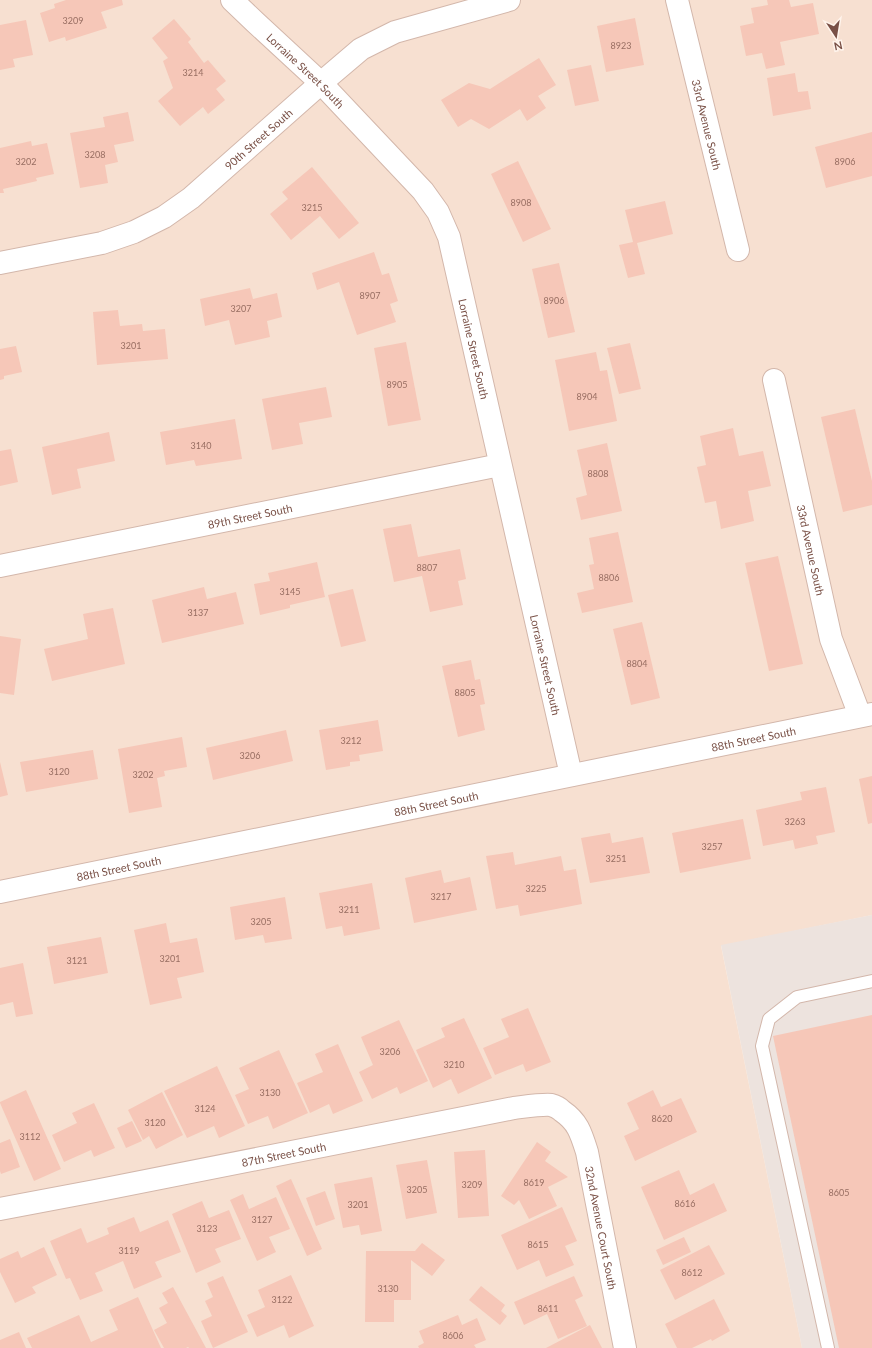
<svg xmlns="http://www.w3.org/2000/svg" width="872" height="1348" viewBox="0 0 872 1348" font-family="Lato,sans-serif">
<rect width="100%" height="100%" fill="#feefe3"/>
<!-- residential -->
<path fill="#f7e0d1" d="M 0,0 L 872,0 L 872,915 L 721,946 L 802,1348 L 0,1348 Z"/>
<!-- industrial -->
<path fill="#ede3de" d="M 872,915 L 872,1348 L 802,1348 L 721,945 Z"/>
<!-- building -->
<g fill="#f6c7b8">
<path d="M 66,0 L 122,0 L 123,5 L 101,12 L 107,28 L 66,41 L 65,37 L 49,42 L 40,13 L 55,8 L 54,4 Z"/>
<path d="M 767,0 L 789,0 L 791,7 L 813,3 L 819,34 L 780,42 L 785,65 L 766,69 L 762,53 L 746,56 L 740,26 L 754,23 L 751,8 L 768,5 Z"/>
<path d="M 635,18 L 644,65 L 606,72 L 597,26 Z"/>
<path d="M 174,19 L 191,39 L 188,42 L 204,63 L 208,60 L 226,81 L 216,89 L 225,100 L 208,114 L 203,107 L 180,126 L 158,101 L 173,88 L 163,61 L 168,58 L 152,38 Z"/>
<path d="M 26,20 L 33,55 L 13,59 L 15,67 L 0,70 L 0,25 Z"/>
<path d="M 539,58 L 556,85 L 538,96 L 546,108 L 527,121 L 520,109 L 489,129 L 471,119 L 458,127 L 441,100 L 469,83 L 490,89 Z"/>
<path d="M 591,65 L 599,101 L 575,106 L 567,70 Z"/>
<path d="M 795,73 L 798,92 L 808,91 L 811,109 L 773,116 L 767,78 Z"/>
<path d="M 128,112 L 134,141 L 114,145 L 118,162 L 105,165 L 108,183 L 80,188 L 70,133 L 105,127 L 103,117 Z"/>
<path d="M 872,132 L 872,176 L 826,188 L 815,147 Z"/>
<path d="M 31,141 L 32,146 L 47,143 L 54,174 L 36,178 L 37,181 L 3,189 L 4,193 L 0,193 L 0,148 Z"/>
<path d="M 518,161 L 551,229 L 523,242 L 491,174 Z"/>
<path d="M 312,167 L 359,223 L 339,239 L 320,216 L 291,240 L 270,214 L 288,199 L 282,192 Z"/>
<path d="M 665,201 L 673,234 L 637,243 L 645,274 L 628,278 L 619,245 L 633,242 L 625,210 Z"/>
<path d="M 374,252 L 382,275 L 389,273 L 398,301 L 390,304 L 396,322 L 357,335 L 339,282 L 317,290 L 312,273 Z"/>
<path d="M 559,263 L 575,332 L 548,338 L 532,269 Z"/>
<path d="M 250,288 L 253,299 L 277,293 L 282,317 L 267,321 L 270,337 L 235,345 L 229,320 L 205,326 L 200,299 Z"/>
<path d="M 118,310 L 120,326 L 142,324 L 143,331 L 165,329 L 168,359 L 97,365 L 93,312 Z"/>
<path d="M 406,342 L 421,420 L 388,426 L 374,348 Z"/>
<path d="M 630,343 L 641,389 L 619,394 L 607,348 Z"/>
<path d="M 16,346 L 22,372 L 4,376 L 4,379 L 0,380 L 0,349 Z"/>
<path d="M 596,352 L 600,371 L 607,370 L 617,421 L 569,431 L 555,360 Z"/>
<path d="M 326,387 L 332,417 L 299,423 L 303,444 L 272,450 L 262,399 Z"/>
<path d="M 855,409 L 872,481 L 872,505 L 843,512 L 821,417 Z"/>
<path d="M 235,419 L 242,459 L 196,466 L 194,460 L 166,465 L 160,432 Z"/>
<path d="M 733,428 L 739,456 L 763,451 L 771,486 L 748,491 L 754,521 L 721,529 L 716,501 L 705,503 L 697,467 L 706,465 L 700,436 Z"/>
<path d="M 109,432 L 115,461 L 77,469 L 81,488 L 52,495 L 42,447 Z"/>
<path d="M 607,443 L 622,511 L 581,520 L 576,498 L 587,495 L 577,450 Z"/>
<path d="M 11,449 L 18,482 L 0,486 L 0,451 Z"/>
<path d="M 411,524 L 418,557 L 460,549 L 466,579 L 458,581 L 463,605 L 430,612 L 422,576 L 394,582 L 383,529 Z"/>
<path d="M 618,532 L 633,602 L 582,613 L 577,593 L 594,589 L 589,565 L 594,564 L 589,538 Z"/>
<path d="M 778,556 L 803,664 L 769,671 L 745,563 Z"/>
<path d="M 317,562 L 325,597 L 290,605 L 290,608 L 260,615 L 254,584 L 270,581 L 268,573 Z"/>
<path d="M 204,587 L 207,599 L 236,592 L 244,624 L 162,643 L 152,600 Z"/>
<path d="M 353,589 L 366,641 L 341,647 L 328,595 Z"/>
<path d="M 113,608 L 125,664 L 52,681 L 44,649 L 88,639 L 83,614 Z"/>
<path d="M 642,622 L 660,698 L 631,705 L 613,629 Z"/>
<path d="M 0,636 L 21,639 L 14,695 L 0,693 Z"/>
<path d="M 471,660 L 475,680 L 480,679 L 485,704 L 480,705 L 485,730 L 458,737 L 442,666 Z"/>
<path d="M 378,720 L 383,751 L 359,755 L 360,761 L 350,762 L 350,766 L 326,770 L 319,730 Z"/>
<path d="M 286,730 L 293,761 L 213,780 L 206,748 Z"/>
<path d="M 182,737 L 187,767 L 164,771 L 165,776 L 157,778 L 162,807 L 129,813 L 118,749 Z"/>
<path d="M 93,750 L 98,779 L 26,792 L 20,762 Z"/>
<path d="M 0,762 L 8,795 L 0,797 Z"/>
<path d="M 872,776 L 872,823 L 868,824 L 859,779 Z"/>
<path d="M 826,787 L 835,832 L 816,836 L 818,844 L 795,849 L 793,840 L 763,846 L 756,810 L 802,800 L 800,792 Z"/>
<path d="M 743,819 L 751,859 L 680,873 L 672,833 Z"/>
<path d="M 610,833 L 612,843 L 643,837 L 650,873 L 590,883 L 581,838 Z"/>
<path d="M 513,852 L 515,865 L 561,856 L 564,871 L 576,869 L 582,904 L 520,916 L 518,905 L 496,909 L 486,856 Z"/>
<path d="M 441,870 L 444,883 L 470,877 L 477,910 L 414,923 L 405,878 Z"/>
<path d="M 372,883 L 380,929 L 344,936 L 342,926 L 326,929 L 319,893 Z"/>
<path d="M 285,897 L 292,939 L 265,943 L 263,935 L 235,940 L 230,907 Z"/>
<path d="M 166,923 L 170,943 L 197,938 L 204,972 L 177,978 L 182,998 L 150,1005 L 134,930 Z"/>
<path d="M 101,937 L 108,973 L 54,984 L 47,947 Z"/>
<path d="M 23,963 L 33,1014 L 16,1017 L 13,1002 L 0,1005 L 0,968 Z"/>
<path d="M 528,1008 L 551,1062 L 526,1072 L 523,1064 L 495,1075 L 483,1048 L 509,1037 L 501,1019 Z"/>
<path d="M 872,1015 L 872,1348 L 839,1348 L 773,1036 Z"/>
<path d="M 464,1018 L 492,1078 L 458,1094 L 451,1079 L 433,1088 L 416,1050 L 445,1037 L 441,1028 Z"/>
<path d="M 399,1020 L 428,1081 L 400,1094 L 397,1087 L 372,1099 L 359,1072 L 373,1065 L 361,1037 Z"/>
<path d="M 338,1044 L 363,1101 L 333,1114 L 329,1104 L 310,1113 L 297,1083 L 323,1072 L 315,1054 Z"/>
<path d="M 279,1050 L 308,1113 L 273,1129 L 268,1116 L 248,1124 L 235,1095 L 249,1089 L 239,1068 Z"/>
<path d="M 217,1066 L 245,1126 L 219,1138 L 214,1126 L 187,1138 L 164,1091 Z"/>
<path d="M 26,1090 L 61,1169 L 34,1181 L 0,1103 L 0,1102 Z"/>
<path d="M 653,1090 L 661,1107 L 681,1098 L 697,1132 L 635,1161 L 624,1136 L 639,1129 L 627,1103 Z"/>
<path d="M 162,1092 L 183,1135 L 156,1149 L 149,1136 L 143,1140 L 128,1110 Z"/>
<path d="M 94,1103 L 115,1148 L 94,1157 L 91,1150 L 64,1162 L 52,1135 L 77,1123 L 72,1113 Z"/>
<path d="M 132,1121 L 142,1141 L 126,1148 L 117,1128 Z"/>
<path d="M 10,1139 L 20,1167 L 1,1174 L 0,1171 L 0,1143 Z"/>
<path d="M 537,1142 L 551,1152 L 545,1161 L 568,1177 L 548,1187 L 557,1206 L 529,1219 L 519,1200 L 514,1205 L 501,1196 Z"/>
<path d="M 485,1150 L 489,1216 L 458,1218 L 454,1152 Z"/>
<path d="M 427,1160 L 437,1213 L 406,1219 L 396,1165 Z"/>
<path d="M 679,1170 L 690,1195 L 714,1183 L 727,1211 L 664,1240 L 641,1187 Z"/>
<path d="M 372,1177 L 382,1231 L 361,1235 L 359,1225 L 343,1228 L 334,1184 Z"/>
<path d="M 291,1179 L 322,1249 L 307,1256 L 276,1186 Z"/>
<path d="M 325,1191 L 335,1219 L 316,1226 L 306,1198 Z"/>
<path d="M 243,1194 L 249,1209 L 276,1197 L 290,1229 L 269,1237 L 276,1252 L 257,1261 L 230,1200 Z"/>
<path d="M 202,1201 L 209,1218 L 229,1210 L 241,1239 L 215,1249 L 221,1262 L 196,1273 L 172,1214 Z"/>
<path d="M 562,1207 L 577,1241 L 565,1246 L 574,1265 L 546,1277 L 539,1260 L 517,1270 L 501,1235 Z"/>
<path d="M 134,1217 L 140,1232 L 168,1220 L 181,1252 L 155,1262 L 162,1277 L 134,1289 L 123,1261 L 95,1273 L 103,1291 L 80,1300 L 70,1278 L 66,1279 L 50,1241 L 81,1228 L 87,1243 L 109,1234 L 107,1228 Z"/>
<path d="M 684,1237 L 691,1252 L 663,1265 L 656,1250 Z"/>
<path d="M 422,1243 L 445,1260 L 432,1276 L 411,1260 L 411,1300 L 394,1300 L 394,1322 L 365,1322 L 366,1251 L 415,1251 Z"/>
<path d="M 709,1245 L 725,1274 L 675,1300 L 660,1270 Z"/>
<path d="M 44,1247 L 57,1275 L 32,1287 L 36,1293 L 15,1303 L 0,1272 L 0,1259 L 18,1251 L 21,1258 Z"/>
<path d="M 291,1275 L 314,1326 L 289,1338 L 284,1325 L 257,1337 L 247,1315 L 265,1307 L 258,1290 Z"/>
<path d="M 223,1276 L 248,1332 L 213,1348 L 201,1321 L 212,1316 L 205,1301 L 213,1297 L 207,1283 Z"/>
<path d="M 574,1276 L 583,1296 L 575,1300 L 587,1326 L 558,1339 L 547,1314 L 524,1325 L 514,1302 Z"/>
<path d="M 481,1286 L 505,1305 L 501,1311 L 507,1316 L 500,1325 L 469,1300 Z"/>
<path d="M 173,1287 L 206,1348 L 189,1348 L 188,1347 L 186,1348 L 164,1348 L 154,1330 L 167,1323 L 159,1308 L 168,1303 L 162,1293 Z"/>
<path d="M 138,1297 L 161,1348 L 32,1348 L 27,1338 L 79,1315 L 91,1342 L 118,1330 L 109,1310 Z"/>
<path d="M 714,1299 L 730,1331 L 712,1341 L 711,1339 L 692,1348 L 677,1348 L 665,1324 Z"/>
<path d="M 458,1315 L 462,1325 L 477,1318 L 486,1340 L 474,1345 L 476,1348 L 419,1348 L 418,1346 L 424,1343 L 419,1331 Z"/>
<path d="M 590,1325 L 602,1348 L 546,1348 Z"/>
<path d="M 19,1332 L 26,1348 L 0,1348 L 0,1340 Z"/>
</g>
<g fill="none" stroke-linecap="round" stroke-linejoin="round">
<defs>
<path id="service" d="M 828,1348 L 762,1046 L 769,1019 L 797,997 L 872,981"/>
<g id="minor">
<path id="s1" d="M 232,0 L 255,22 L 321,83 L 423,191 L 438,212 L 449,237 L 571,775"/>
<path id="s2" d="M 677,0 L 738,250"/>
<path id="s3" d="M 0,263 L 102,243 L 134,232 L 164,217 L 191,198 L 321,83 L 361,49 L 395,32 L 509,0"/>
<path id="s4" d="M 774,380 L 831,639 L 860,716"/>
<path id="s5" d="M 0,566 L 500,465"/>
<path id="s6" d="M 0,892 L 872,714"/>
<path id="s7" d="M 0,1209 L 95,1191 L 514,1108 C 523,1107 543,1104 551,1105 C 555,1106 559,1108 562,1111 C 578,1122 581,1133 587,1152 L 625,1348"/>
</g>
</defs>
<!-- service casing -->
<use href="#service" stroke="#d3b7ab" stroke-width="14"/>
<!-- minor casing -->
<use href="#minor" stroke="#d3b7ab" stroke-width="24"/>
<!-- service -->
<use href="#service" stroke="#fff" stroke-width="12"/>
<!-- minor -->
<use href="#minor" stroke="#fff" stroke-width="22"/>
</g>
<g text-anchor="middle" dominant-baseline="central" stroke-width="3.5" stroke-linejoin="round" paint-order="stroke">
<!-- number labels -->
<g font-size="9" fill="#986e62">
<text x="73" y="20">3209</text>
<text x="621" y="45">8923</text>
<text x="193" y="72">3214</text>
<text x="95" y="154">3208</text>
<text x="26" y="161">3202</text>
<text x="845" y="161">8906</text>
<text x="521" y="202">8908</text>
<text x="312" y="207">3215</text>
<text x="370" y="295">8907</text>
<text x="554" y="300">8906</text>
<text x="241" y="308">3207</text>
<text x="131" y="345">3201</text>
<text x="397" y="384">8905</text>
<text x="587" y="396">8904</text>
<text x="201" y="445">3140</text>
<text x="598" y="473">8808</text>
<text x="427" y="567">8807</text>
<text x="609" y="577">8806</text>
<text x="290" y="591">3145</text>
<text x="198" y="612">3137</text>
<text x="637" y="663">8804</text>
<text x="465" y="692">8805</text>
<text x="351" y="740">3212</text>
<text x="250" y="755">3206</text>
<text x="59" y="771">3120</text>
<text x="143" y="774">3202</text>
<text x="795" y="821">3263</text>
<text x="712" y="846">3257</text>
<text x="616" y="858">3251</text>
<text x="536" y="888">3225</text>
<text x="441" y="896">3217</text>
<text x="349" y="909">3211</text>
<text x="261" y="921">3205</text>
<text x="170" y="958">3201</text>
<text x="77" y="960">3121</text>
<text x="390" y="1051">3206</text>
<text x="454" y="1064">3210</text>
<text x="270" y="1092">3130</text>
<text x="205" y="1108">3124</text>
<text x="662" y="1118">8620</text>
<text x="155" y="1122">3120</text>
<text x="30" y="1136">3112</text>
<text x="534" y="1182">8619</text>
<text x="472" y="1184">3209</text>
<text x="417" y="1189">3205</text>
<text x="839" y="1192">8605</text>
<text x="685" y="1203">8616</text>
<text x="358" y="1204">3201</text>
<text x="262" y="1219">3127</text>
<text x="207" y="1228">3123</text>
<text x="538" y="1244">8615</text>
<text x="129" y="1250">3119</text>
<text x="692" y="1272">8612</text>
<text x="388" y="1288">3130</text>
<text x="282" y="1299">3122</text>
<text x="548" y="1308">8611</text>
<text x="453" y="1335">8606</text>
</g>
<!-- street labels -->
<g font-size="11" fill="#795046" stroke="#fff4ec">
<text stroke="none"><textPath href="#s1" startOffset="102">Lorraine Street South</textPath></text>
<text stroke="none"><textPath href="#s2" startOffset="128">33rd Avenue South</textPath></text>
<text stroke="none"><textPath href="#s3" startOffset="294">90th Street South</textPath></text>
<text stroke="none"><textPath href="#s1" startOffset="438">Lorraine Street South</textPath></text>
<text stroke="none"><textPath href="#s5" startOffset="255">89th Street South</textPath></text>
<text stroke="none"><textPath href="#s4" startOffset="174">33rd Avenue South</textPath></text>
<text stroke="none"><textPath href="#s1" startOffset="762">Lorraine Street South</textPath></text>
<text stroke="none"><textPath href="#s6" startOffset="769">88th Street South</textPath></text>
<text stroke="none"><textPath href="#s6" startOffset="445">88th Street South</textPath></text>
<text stroke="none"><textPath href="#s6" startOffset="121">88th Street South</textPath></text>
<text stroke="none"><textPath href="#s7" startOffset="289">87th Street South</textPath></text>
<text stroke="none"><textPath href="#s7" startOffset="700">32nd Avenue Court South</textPath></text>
</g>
</g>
<!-- north arrow -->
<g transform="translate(836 36) rotate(168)" stroke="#fff4ec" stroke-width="3" paint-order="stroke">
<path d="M0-3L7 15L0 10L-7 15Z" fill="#795046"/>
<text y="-6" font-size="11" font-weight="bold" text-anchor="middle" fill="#795046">N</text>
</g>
</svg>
